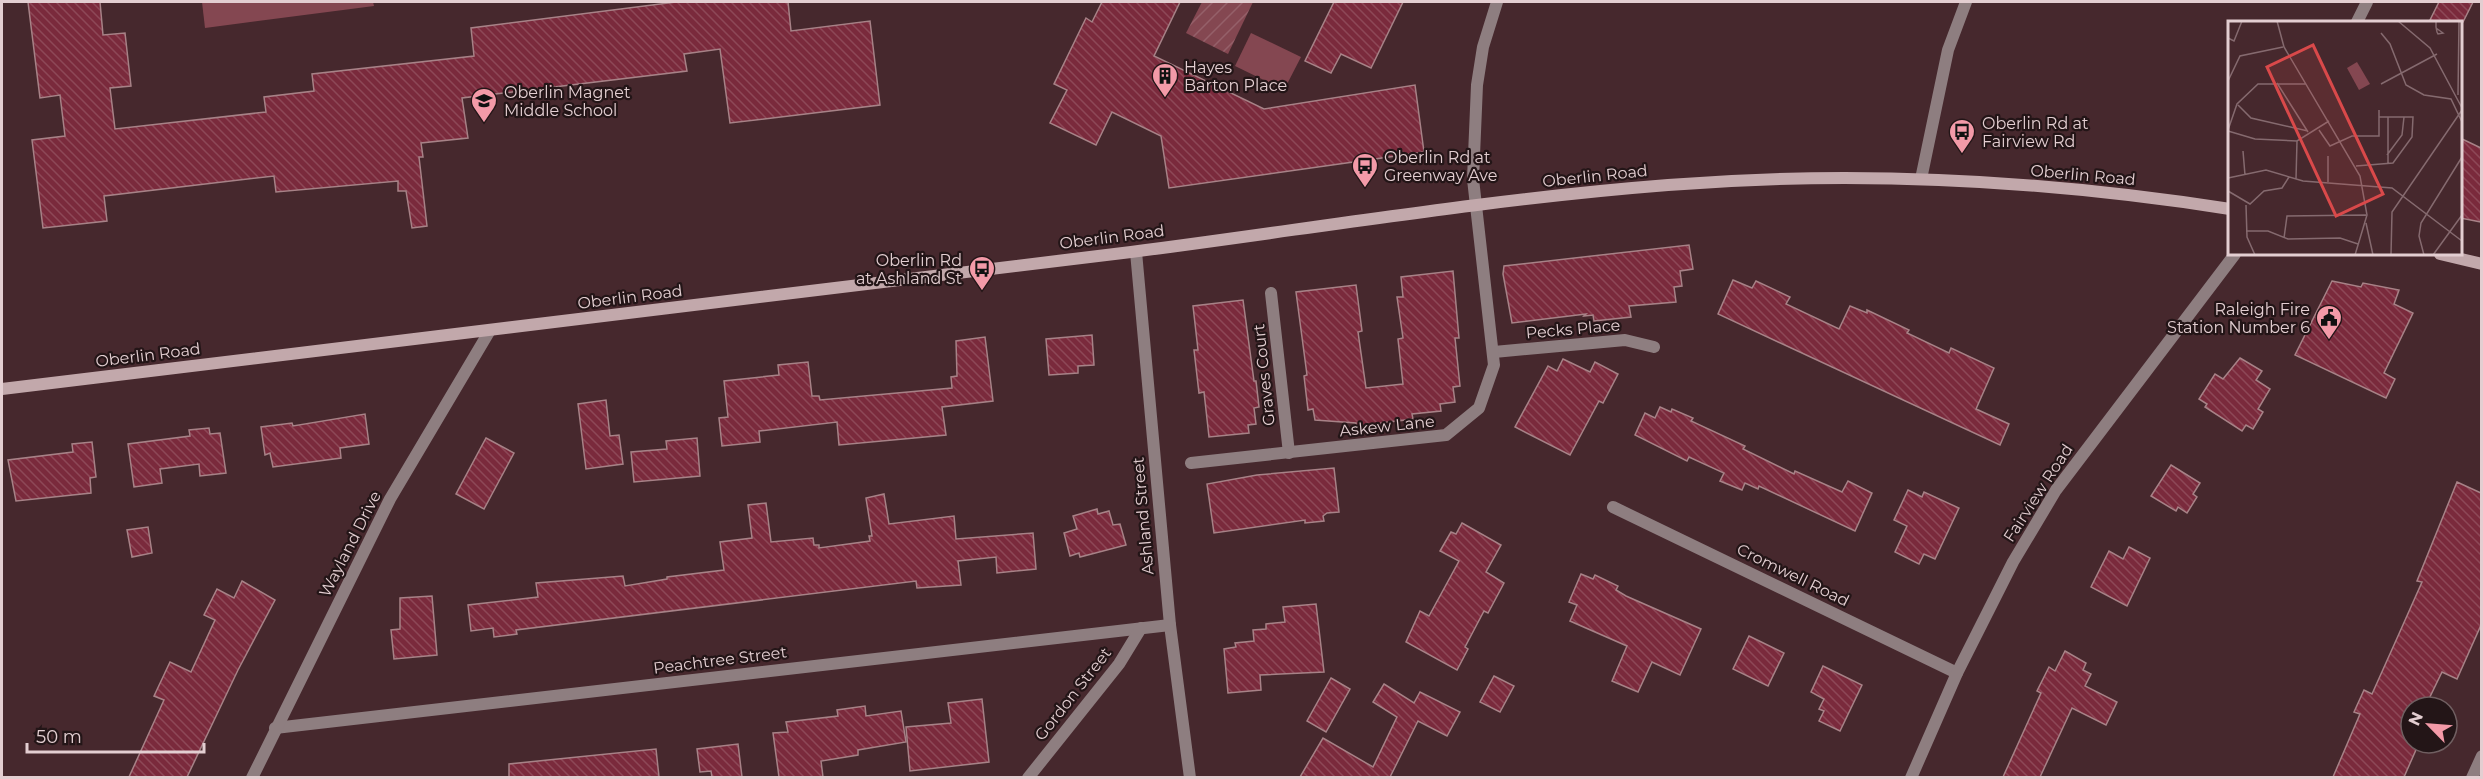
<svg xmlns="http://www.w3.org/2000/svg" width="2483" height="779" viewBox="0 0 2483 779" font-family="Montserrat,sans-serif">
<defs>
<pattern id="garden-furrows" width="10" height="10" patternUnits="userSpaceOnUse" patternTransform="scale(1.5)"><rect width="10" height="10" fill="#844751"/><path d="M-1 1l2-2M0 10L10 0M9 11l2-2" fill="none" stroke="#956069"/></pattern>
<pattern id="building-back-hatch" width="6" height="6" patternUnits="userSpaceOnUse" patternTransform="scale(1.5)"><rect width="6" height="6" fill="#7a2a3c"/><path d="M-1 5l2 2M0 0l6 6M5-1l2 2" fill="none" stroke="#8d4857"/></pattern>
</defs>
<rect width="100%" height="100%" fill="#46282d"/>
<!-- park -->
<g fill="#844751">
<path d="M 202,2 L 373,2 L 374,6 L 205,28 Z"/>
<path d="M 1251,33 L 1301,57 L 1284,90 L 1235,66 Z"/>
</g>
<!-- garden -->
<path fill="url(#garden-furrows)" d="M 1202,2 L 1253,2 L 1228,54 L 1186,33 Z"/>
<!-- building -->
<g fill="url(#building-back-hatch)" stroke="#a78287" stroke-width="1.5">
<path d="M 28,2 L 100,2 L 103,35 L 125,33 L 131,86 L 110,88 L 115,129 L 266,112 L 264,97 L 314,91 L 312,74 L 474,56 L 471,28 L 676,2 L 788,2 L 791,31 L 870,21 L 880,105 L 730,123 L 720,49 L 684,54 L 687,71 L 462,98 L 468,138 L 421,143 L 423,157 L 419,157 L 427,226 L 412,228 L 406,191 L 398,191 L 398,181 L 276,192 L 274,176 L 104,196 L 107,221 L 43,228 L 32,140 L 65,136 L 60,95 L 40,98 Z"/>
<path d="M 1102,2 L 1180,2 L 1154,56 L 1264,109 L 1415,85 L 1424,152 L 1169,188 L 1161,136 L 1112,112 L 1096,145 L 1050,123 L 1067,90 L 1054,84 L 1086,18 L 1092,22 Z"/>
<path d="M 1334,2 L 1403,2 L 1371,68 L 1341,54 L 1331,73 L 1305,61 Z"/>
<path d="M 2439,2 L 2473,2 L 2463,22 L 2429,22 Z"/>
<path d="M 2460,138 L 2481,148 L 2481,222 L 2460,218 Z"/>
<path d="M 1689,245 L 1693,269 L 1680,271 L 1682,286 L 1674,287 L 1676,302 L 1629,306 L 1631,317 L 1594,321 L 1593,315 L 1584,316 L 1586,314 L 1512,323 L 1503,274 L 1504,266 Z"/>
<path d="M 1453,271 L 1459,338 L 1455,338 L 1460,386 L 1453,387 L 1455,402 L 1440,404 L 1441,411 L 1412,414 L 1413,419 L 1381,423 L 1381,425 L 1356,428 L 1356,423 L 1315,420 L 1313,409 L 1308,410 L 1304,376 L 1307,375 L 1296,292 L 1356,285 L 1362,331 L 1358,332 L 1366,388 L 1403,384 L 1398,339 L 1403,338 L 1397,297 L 1403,297 L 1401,277 Z"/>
<path d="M 1733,280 L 1752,288 L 1756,281 L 1790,297 L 1786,304 L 1839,329 L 1850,306 L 1867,313 L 1867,310 L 1909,330 L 1907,333 L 1949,353 L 1951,348 L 1994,368 L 1976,409 L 2009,424 L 2000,445 L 1718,314 Z"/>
<path d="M 2332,281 L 2361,287 L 2363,283 L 2399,290 L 2394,304 L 2413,313 L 2384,373 L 2395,379 L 2386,398 L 2295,355 Z"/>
<path d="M 1243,300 L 1254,381 L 1256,381 L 1259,407 L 1254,408 L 1256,424 L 1248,425 L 1249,433 L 1209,437 L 1204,392 L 1199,393 L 1194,350 L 1198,350 L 1193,306 Z"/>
<path d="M 1092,335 L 1094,365 L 1078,366 L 1078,373 L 1049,375 L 1046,339 Z"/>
<path d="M 985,337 L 993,401 L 942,407 L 946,435 L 839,445 L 837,422 L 759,431 L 760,442 L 722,446 L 719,418 L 728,417 L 724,381 L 779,375 L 778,365 L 808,362 L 812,396 L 819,396 L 820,400 L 952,388 L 951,377 L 957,376 L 956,341 Z"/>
<path d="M 2240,358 L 2262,371 L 2256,380 L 2270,389 L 2258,409 L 2263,412 L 2253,429 L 2246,425 L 2242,431 L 2205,407 L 2207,404 L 2199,399 L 2215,374 L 2223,379 Z"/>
<path d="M 1563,359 L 1590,372 L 1595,362 L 1618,374 L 1603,403 L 1599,401 L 1570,455 L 1515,427 L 1548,366 L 1557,371 Z"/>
<path d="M 606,400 L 610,436 L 619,435 L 623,464 L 586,469 L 578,404 Z"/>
<path d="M 1660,407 L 1671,412 L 1672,409 L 1693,418 L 1691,421 L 1745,446 L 1743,449 L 1794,474 L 1795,471 L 1842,492 L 1848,481 L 1872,493 L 1855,531 L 1759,486 L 1758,489 L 1745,483 L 1742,490 L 1720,481 L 1724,473 L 1689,457 L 1687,461 L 1635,435 L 1645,413 L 1655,418 Z"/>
<path d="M 365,414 L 369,444 L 340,448 L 341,458 L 273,467 L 270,453 L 265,455 L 261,427 L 292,423 L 293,426 Z"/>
<path d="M 209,428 L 210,434 L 220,433 L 226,473 L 200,476 L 199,464 L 160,469 L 162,483 L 134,487 L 128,444 L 190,436 L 189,430 Z"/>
<path d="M 486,438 L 514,453 L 484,509 L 456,494 Z"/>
<path d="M 697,438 L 700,476 L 634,482 L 631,452 L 667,449 L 666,441 Z"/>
<path d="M 92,442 L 96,477 L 90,478 L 91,493 L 16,501 L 8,460 L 73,452 L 72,444 Z"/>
<path d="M 2171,465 L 2200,483 L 2193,494 L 2197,497 L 2187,513 L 2178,507 L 2176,511 L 2151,496 Z"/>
<path d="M 1334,468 L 1339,512 L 1327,513 L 1323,516 L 1324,521 L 1305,523 L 1305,520 L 1214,533 L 1207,484 L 1257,475 Z"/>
<path d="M 2457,482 L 2481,493 L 2481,625 L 2457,679 L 2442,672 L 2425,707 L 2411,707 L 2411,743 L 2419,743 L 2404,777 L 2333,777 L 2360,714 L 2354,712 L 2364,690 L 2372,694 L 2398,636 L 2422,582 L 2417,581 Z"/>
<path d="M 1908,490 L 1922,497 L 1924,492 L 1959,508 L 1935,559 L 1924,554 L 1919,564 L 1895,552 L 1907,526 L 1894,520 Z"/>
<path d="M 884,494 L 889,524 L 954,516 L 956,539 L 1033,533 L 1036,569 L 997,573 L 996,557 L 958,561 L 961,585 L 917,588 L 916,581 L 516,630 L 517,634 L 494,637 L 493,628 L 471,631 L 468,605 L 538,597 L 536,583 L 623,576 L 625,586 L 667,579 L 667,577 L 724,570 L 720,542 L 752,538 L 748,505 L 766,503 L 771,542 L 813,538 L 814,545 L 819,545 L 819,548 L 870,541 L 869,536 L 872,536 L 866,498 Z"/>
<path d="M 1097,509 L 1098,514 L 1109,511 L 1113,525 L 1120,524 L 1126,545 L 1080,557 L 1079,553 L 1070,556 L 1064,533 L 1077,529 L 1073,516 Z"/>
<path d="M 1462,523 L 1501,545 L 1486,572 L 1504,583 L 1488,613 L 1484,611 L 1465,647 L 1468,649 L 1457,670 L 1406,642 L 1420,611 L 1429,616 L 1459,561 L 1440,551 L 1451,532 L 1456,534 Z"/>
<path d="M 148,527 L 152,553 L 132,557 L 127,530 Z"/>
<path d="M 2129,547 L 2150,558 L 2127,606 L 2091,587 L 2109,551 L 2123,559 Z"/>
<path d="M 1581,574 L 1593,579 L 1595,575 L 1618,586 L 1616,590 L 1626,596 L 1701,629 L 1680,675 L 1652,662 L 1638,692 L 1612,681 L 1627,646 L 1570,621 L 1577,605 L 1569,602 Z"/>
<path d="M 242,581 L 275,600 L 238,670 L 187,777 L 129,777 L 164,700 L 154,696 L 170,662 L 191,672 L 215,620 L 204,615 L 217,589 L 234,598 Z"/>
<path d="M 432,596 L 437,655 L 394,659 L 391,630 L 400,629 L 400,598 Z"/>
<path d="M 1316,604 L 1324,672 L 1260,675 L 1261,690 L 1228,693 L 1224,649 L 1236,647 L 1235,643 L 1254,641 L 1253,630 L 1266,629 L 1266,624 L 1285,622 L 1283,607 Z"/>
<path d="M 1749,636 L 1784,653 L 1768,686 L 1733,669 Z"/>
<path d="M 2065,651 L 2086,663 L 2083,670 L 2091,674 L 2085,686 L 2117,702 L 2106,725 L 2072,708 L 2040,777 L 2003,777 L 2041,693 L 2037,691 L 2049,667 L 2055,671 Z"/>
<path d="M 1823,666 L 1862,685 L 1840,731 L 1819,721 L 1824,711 L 1819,709 L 1824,699 L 1811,692 Z"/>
<path d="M 1494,676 L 1514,686 L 1500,712 L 1480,702 Z"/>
<path d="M 1331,678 L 1350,689 L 1326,732 L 1307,721 Z"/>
<path d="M 1384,684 L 1414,703 L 1420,692 L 1460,712 L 1447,736 L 1418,721 L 1390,777 L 1300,777 L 1323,738 L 1373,767 L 1397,717 L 1373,702 Z"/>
<path d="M 982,699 L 989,762 L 910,771 L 906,727 L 951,723 L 948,703 Z"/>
<path d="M 865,706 L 866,716 L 901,711 L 906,742 L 858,750 L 858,755 L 821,761 L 823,777 L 779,777 L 773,733 L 788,732 L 786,722 L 838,716 L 837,710 Z"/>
<path d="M 738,744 L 742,777 L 712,777 L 711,771 L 700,772 L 697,749 Z"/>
<path d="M 656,749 L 659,777 L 509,777 L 509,764 Z"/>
</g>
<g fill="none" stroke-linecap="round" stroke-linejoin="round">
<!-- minor -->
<g stroke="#8e7e80" stroke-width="12">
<path d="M 1921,179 L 1948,50 L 1966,2"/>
<path d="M 1136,252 L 1170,625 L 1190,778"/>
<path d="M 1271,293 L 1289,453"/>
<path d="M 1494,352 L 1625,340 L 1654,347"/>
<path d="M 1191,463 L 1446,435 L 1479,408 L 1494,365 L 1473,179 L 1477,85 L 1483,47 L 1497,2"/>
<path d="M 1613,507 L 1957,673"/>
<path d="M 275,728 L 1170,625"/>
<path d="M 252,778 L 390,499 L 489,332"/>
<path d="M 1028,778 L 1119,664 L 1141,628"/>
<path d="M 2472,778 L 2482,756"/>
</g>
<!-- tertiary -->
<g stroke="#8e7e80" stroke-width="12">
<path d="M 2357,22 L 2367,2"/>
<path d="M 1911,778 L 1957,673 L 2013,562 L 2056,490 L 2235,254"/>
</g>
<!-- secondary -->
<g stroke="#c2a8ab" stroke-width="12">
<path d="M 2440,254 L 2482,264"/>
<path d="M 2,389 C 378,341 755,300 1131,252 C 1310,229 1488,199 1668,185 C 1855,170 2045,180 2230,209"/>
</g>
</g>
<!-- icons -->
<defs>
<symbol id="building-pin" viewBox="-11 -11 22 30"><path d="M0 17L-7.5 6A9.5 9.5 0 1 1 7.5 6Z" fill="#f39aa8" stroke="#231517"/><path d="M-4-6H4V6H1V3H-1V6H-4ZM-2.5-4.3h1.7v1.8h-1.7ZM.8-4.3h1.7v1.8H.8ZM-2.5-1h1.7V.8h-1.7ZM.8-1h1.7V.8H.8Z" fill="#111"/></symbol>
<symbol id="school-pin" viewBox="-11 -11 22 30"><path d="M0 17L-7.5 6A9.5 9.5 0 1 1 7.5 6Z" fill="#f39aa8" stroke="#231517"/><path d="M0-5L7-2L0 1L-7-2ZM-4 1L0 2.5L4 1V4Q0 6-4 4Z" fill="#111"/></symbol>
<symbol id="bus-pin" viewBox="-11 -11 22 30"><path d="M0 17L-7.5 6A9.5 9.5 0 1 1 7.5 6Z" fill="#f39aa8" stroke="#231517"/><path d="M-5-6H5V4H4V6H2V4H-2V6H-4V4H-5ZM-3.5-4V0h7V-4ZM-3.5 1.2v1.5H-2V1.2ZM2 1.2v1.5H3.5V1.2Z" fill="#111"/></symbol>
<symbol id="civic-pin" viewBox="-11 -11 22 30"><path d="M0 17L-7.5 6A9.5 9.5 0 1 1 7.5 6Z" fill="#f39aa8" stroke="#231517"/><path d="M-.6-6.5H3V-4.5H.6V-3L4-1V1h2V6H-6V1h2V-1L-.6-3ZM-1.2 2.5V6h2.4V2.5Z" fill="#111"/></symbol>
</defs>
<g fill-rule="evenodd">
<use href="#building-pin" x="1150" y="61" width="30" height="40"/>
<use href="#school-pin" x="469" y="86" width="30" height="40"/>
<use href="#bus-pin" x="1947" y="117" width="30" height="40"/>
<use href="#bus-pin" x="1350" y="151" width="30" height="40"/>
<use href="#bus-pin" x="967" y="254" width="30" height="40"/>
<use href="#civic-pin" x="2314" y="303" width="30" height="40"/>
</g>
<g text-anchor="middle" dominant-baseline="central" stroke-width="4.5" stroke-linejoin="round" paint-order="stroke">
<!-- poi labels -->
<g font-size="16" fill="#e3ced1" stroke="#231517" text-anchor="start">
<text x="1184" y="67">Hayes<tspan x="1184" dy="18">Barton Place</tspan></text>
<text x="504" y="92">Oberlin Magnet<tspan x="504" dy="18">Middle School</tspan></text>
<text x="1982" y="123">Oberlin Rd at<tspan x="1982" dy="18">Fairview Rd</tspan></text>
<text x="1384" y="157">Oberlin Rd at<tspan x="1384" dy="18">Greenway Ave</tspan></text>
<text x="962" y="260" text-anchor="end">Oberlin Rd<tspan x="962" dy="18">at Ashland St</tspan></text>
<text x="2310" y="309" text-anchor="end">Raleigh Fire<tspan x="2310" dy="18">Station Number 6</tspan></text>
</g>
<!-- street labels -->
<g font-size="16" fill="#e3ced1" stroke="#231517">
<text transform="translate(2083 175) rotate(5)">Oberlin Road</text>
<text transform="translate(1595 176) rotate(-6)">Oberlin Road</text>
<text transform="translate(1112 237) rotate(-7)">Oberlin Road</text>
<text transform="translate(630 297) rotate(-7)">Oberlin Road</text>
<text transform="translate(1573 329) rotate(-5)">Pecks Place</text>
<text transform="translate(148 355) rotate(-7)">Oberlin Road</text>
<text transform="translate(1264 375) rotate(-96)">Graves Court</text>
<text transform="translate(1387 426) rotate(-6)">Askew Lane</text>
<text transform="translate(2038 493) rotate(-57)">Fairview Road</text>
<text transform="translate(1143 516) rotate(-95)">Ashland Street</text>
<text transform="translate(350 544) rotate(-63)">Wayland Drive</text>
<text transform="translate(1793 575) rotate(26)">Cromwell Road</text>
<text transform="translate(720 660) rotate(-7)">Peachtree Street</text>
<text transform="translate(1073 694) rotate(-52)">Gordon Street</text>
</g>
</g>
<!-- overview -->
<g transform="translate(2228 21)">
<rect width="234" height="234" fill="#46282d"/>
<path d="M 129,41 L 142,63 L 131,69 L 119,47 Z" fill="#844751"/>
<path fill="none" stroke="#856a6f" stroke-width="1.5" d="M 49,0 L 56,26 L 132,155 L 139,194 L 127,234M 170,0 L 202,27 L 234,87M 208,0 L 208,6 L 209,11 L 210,13 L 215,12 L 208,7M 153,12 L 162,23 L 178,64 L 196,74 L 223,78 L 234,101M 0,17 L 6,20 L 14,0M 0,60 L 12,35 L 55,26M 49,62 L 80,111M 153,63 L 209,33M 230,74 L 231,0M 10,84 L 23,97 L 80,110M 160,96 L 160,143M 0,109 L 9,83 L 30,63 L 78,63M 91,109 L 102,125 L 124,115 L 151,115 L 151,89M 0,110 L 27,118 L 69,120 L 101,100M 15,130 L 17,154M 159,134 L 174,114 L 176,96M 128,145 L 165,142 L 184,116 L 185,96 L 151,96M 0,157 L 38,149 L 75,160 L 164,167 L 234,220M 68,158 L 69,120M 100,161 L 100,135M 0,170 L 22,183 L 36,170 L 54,167 L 61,156M 18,184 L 19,216 L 27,234M 138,202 L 145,234M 18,210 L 40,210 L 60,218 L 112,217 L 130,223M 56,217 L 59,195 L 138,194M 163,234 L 164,191 L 234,89M 196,234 L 191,215 L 193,202 L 234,136M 205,234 L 234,194"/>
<path fill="#d9494a" fill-opacity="0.15" stroke="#d9494a" stroke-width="3" d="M 85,24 L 155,173 L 108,195 L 39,46 Z"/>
<rect width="234" height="234" fill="none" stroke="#e3ced1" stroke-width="3"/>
</g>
<!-- border -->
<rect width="2483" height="779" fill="none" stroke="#e3ced1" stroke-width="6"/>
<!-- north arrow -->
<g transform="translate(2429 725) rotate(295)"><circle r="28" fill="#231517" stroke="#705f61" stroke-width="1.5"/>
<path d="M0-4.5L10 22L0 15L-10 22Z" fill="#f39aa8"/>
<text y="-9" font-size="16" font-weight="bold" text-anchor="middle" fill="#e3ced1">N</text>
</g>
<!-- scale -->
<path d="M27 743v9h177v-9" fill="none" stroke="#e3ced1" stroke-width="3"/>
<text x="36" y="743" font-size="18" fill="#e3ced1" stroke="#231517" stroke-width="4.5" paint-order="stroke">50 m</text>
</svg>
